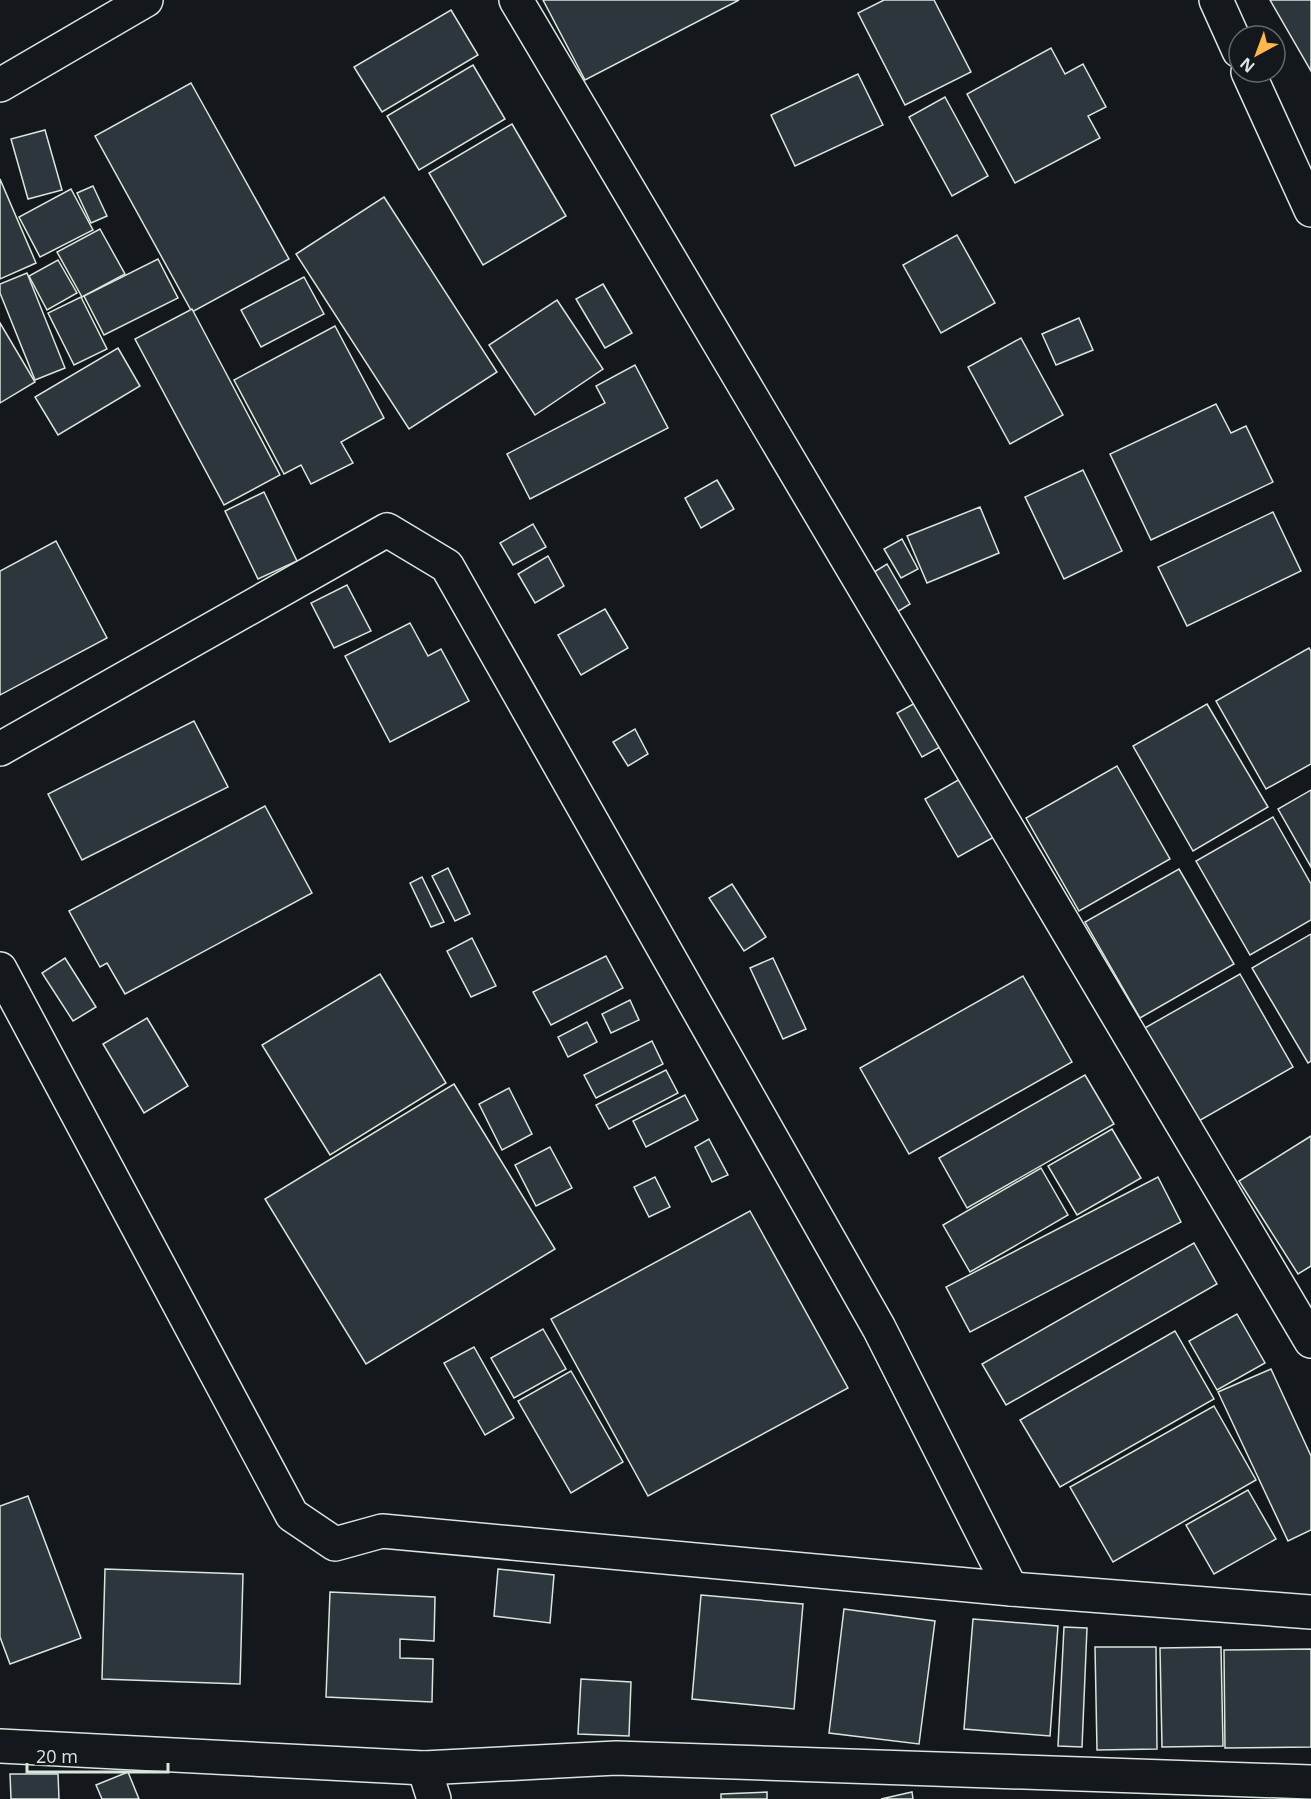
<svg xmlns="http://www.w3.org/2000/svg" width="1311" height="1799" viewBox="0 0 1311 1799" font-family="'Open Sans',sans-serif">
<rect width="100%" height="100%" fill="#14181c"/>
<!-- building -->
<g fill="#2c363c" stroke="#d8e6dc" stroke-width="1.5">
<path d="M 543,0 L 739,0 L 585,80 Z"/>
<path d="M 884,0 L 934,0 L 971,72 L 905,105 L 858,13 Z"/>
<path d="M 1270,0 L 1311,0 L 1311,71 Z"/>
<path d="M 451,10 L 478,55 L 382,112 L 354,67 Z"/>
<path d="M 1051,48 L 1065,74 L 1083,64 L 1106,107 L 1088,116 L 1100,138 L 1015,183 L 967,94 Z"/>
<path d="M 473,65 L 505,119 L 419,170 L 387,116 Z"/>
<path d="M 858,74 L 883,125 L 795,166 L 771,115 Z"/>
<path d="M 191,83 L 289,259 L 192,312 L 95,136 Z"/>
<path d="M 945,97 L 988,176 L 952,196 L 909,117 Z"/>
<path d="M 512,124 L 566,216 L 483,265 L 429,173 Z"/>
<path d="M 45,130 L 62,190 L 28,199 L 11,139 Z"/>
<path d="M 0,179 L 36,263 L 0,279 Z"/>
<path d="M 93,186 L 107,216 L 91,223 L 77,193 Z"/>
<path d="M 71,189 L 93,230 L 40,257 L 19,217 Z"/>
<path d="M 384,197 L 497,372 L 409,429 L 296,254 Z"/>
<path d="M 100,229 L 125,274 L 82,297 L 57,252 Z"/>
<path d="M 957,235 L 995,303 L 941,333 L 903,265 Z"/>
<path d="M 158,259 L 178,298 L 104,335 L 84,296 Z"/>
<path d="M 58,260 L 77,293 L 47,310 L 29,276 Z"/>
<path d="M 27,273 L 65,368 L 35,380 L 0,293 L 0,284 Z"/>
<path d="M 304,277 L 324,314 L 261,347 L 241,310 Z"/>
<path d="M 603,284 L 632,333 L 605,348 L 576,299 Z"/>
<path d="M 81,297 L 107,349 L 74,365 L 48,313 Z"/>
<path d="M 557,300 L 603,369 L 535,415 L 489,345 Z"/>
<path d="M 192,309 L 280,475 L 224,505 L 135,339 Z"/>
<path d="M 1079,318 L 1093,350 L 1056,365 L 1042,334 Z"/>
<path d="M 0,323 L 35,382 L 0,403 Z"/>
<path d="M 335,326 L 384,418 L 341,442 L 353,463 L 311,484 L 301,465 L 284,474 L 234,380 Z"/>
<path d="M 1021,338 L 1063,415 L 1010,444 L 968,367 Z"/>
<path d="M 118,348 L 140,386 L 58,435 L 35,397 Z"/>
<path d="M 635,365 L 668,428 L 530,499 L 507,454 L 605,403 L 596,386 Z"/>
<path d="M 1216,404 L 1231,433 L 1246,426 L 1273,482 L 1151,540 L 1110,454 Z"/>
<path d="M 1083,470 L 1122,551 L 1064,579 L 1025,497 Z"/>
<path d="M 717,480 L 734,509 L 701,528 L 685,498 Z"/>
<path d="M 264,492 L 297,561 L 258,579 L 225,511 Z"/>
<path d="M 980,507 L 999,553 L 927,583 L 907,536 Z"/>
<path d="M 1273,512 L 1301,571 L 1187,626 L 1158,567 Z"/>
<path d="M 533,524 L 546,547 L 513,565 L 500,543 Z"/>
<path d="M 902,539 L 918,569 L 901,578 L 884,549 Z"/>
<path d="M 56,541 L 107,638 L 0,695 L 0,571 Z"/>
<path d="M 548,556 L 564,586 L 535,603 L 518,574 Z"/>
<path d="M 887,564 L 910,604 L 889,617 L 866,577 Z"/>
<path d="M 347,585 L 371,631 L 334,648 L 311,603 Z"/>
<path d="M 605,609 L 628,648 L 581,675 L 558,635 Z"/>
<path d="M 410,623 L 428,656 L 441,649 L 469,701 L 390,742 L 345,656 Z"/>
<path d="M 1309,648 L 1311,651 L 1311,764 L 1266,789 L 1216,701 Z"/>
<path d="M 924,698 L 949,742 L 922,757 L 897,713 Z"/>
<path d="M 1207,704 L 1268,807 L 1193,851 L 1133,746 Z"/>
<path d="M 194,721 L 228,787 L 82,860 L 48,794 Z"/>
<path d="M 635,729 L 648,754 L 628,766 L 613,742 Z"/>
<path d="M 1117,766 L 1170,859 L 1079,911 L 1026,818 Z"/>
<path d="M 960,779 L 994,837 L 958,857 L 925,799 Z"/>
<path d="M 1311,790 L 1311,867 L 1278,809 Z"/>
<path d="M 265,806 L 312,893 L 125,994 L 107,963 L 100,967 L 69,911 Z"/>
<path d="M 1273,817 L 1311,884 L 1311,920 L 1250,955 L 1196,861 Z"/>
<path d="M 448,868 L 470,914 L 455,921 L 432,876 Z"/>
<path d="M 1179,869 L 1234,964 L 1140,1018 L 1085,922 Z"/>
<path d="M 422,877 L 444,922 L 431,927 L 410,883 Z"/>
<path d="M 732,884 L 766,937 L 744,951 L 709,898 Z"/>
<path d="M 1311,934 L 1311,1061 L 1308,1063 L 1252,968 Z"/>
<path d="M 472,938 L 496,986 L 471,997 L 447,951 Z"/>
<path d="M 606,956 L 623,988 L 551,1025 L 533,992 Z"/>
<path d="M 65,958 L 96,1007 L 73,1021 L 42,973 Z"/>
<path d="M 773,958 L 806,1029 L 783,1039 L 750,968 Z"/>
<path d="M 380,974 L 446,1083 L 330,1155 L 262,1045 Z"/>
<path d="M 1240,974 L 1293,1067 L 1197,1122 L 1143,1029 Z"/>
<path d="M 1023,976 L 1072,1062 L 909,1154 L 860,1068 Z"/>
<path d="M 630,1000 L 639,1020 L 611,1033 L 602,1014 Z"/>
<path d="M 147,1018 L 188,1086 L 144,1113 L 103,1044 Z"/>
<path d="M 587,1022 L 597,1042 L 568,1057 L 558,1037 Z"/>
<path d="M 652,1041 L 663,1064 L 596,1098 L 584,1075 Z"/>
<path d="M 666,1070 L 678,1093 L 609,1129 L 596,1105 Z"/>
<path d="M 1085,1075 L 1114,1124 L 967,1208 L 939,1158 Z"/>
<path d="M 454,1084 L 555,1249 L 366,1364 L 265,1199 Z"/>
<path d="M 509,1088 L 532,1134 L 502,1150 L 479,1104 Z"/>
<path d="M 685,1095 L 698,1120 L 646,1147 L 633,1121 Z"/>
<path d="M 1112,1129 L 1141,1178 L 1077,1215 L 1048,1166 Z"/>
<path d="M 1311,1136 L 1311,1266 L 1298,1274 L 1239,1181 Z"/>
<path d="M 709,1139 L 728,1175 L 712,1182 L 695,1147 Z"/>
<path d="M 550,1147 L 572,1188 L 536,1206 L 515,1165 Z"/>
<path d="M 1041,1168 L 1068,1215 L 970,1272 L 943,1225 Z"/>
<path d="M 655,1177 L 670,1207 L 649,1217 L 634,1187 Z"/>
<path d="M 1158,1177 L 1181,1222 L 970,1332 L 946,1287 Z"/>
<path d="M 750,1211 L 848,1388 L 648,1496 L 551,1319 Z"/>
<path d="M 1194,1243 L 1217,1284 L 1006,1405 L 982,1364 Z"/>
<path d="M 1237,1314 L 1265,1363 L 1217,1390 L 1189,1341 Z"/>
<path d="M 543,1329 L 566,1369 L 514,1398 L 491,1358 Z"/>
<path d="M 1175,1331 L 1214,1399 L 1060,1487 L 1020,1420 Z"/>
<path d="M 474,1347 L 514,1418 L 485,1435 L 444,1363 Z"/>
<path d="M 1271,1369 L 1311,1456 L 1311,1530 L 1288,1541 L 1218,1392 Z"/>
<path d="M 571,1371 L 623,1462 L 571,1493 L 518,1401 Z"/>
<path d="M 1214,1406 L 1256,1480 L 1113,1562 L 1070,1487 Z"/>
<path d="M 1248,1490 L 1276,1539 L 1214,1574 L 1186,1525 Z"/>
<path d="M 28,1496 L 81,1638 L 10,1664 L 0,1637 L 0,1506 Z"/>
<path d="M 105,1569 L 243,1574 L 240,1684 L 102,1679 Z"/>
<path d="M 498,1569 L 554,1575 L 550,1623 L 494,1616 Z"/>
<path d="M 330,1592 L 435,1597 L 434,1641 L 400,1639 L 400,1658 L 433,1659 L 432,1702 L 326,1697 Z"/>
<path d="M 701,1595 L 803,1604 L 794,1709 L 692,1699 Z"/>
<path d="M 844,1609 L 935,1621 L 919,1744 L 829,1733 Z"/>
<path d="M 973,1619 L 1058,1626 L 1050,1736 L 964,1729 Z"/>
<path d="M 1064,1627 L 1087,1628 L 1082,1747 L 1058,1746 Z"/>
<path d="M 1095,1647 L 1156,1647 L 1157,1749 L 1097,1750 Z"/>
<path d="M 1221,1647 L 1223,1746 L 1162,1747 L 1160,1648 Z"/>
<path d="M 1311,1649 L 1311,1747 L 1225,1748 L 1224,1650 Z"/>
<path d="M 581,1679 L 631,1682 L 629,1736 L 578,1734 Z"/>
<path d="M 128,1772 L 139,1799 L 102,1799 L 96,1785 Z"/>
<path d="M 10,1774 L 58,1774 L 59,1799 L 11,1799 Z"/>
<path d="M 767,1792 L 767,1799 L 721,1799 L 721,1794 Z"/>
<path d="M 912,1792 L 913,1799 L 881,1799 Z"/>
</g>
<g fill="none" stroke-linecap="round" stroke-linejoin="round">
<defs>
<g id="minor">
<path d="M 516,0 L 1311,1341"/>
<path d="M 1216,0 L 1239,51"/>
<path d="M 1248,72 L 1311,210"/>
<path d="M 0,85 L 146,0"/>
<path d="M 0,749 L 387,530 L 447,566 L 879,1328 L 1011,1589"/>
<path d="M 0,969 L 292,1515 L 335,1544 L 382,1531 L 1011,1589 L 1311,1612"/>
<path d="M 0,1746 L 424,1768 L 616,1758 L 1311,1782"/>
<path d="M 424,1768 L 434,1799"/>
</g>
</defs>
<!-- minor casing -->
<use href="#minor" stroke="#d8e6dc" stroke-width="36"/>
<!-- minor -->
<use href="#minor" stroke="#14181c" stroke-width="33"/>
</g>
<!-- north arrow -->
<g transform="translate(1257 54) rotate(221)"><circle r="28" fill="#14181c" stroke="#626a69" stroke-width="1.5"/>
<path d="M0-4.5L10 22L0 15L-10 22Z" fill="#ffb74d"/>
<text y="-9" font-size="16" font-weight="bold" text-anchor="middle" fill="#d8e6dc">N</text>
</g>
<!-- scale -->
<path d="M27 1763v9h141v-9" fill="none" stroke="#d8e6dc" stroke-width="3"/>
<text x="36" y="1763" font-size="18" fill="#d8e6dc" stroke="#14181c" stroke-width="4.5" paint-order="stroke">20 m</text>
</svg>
